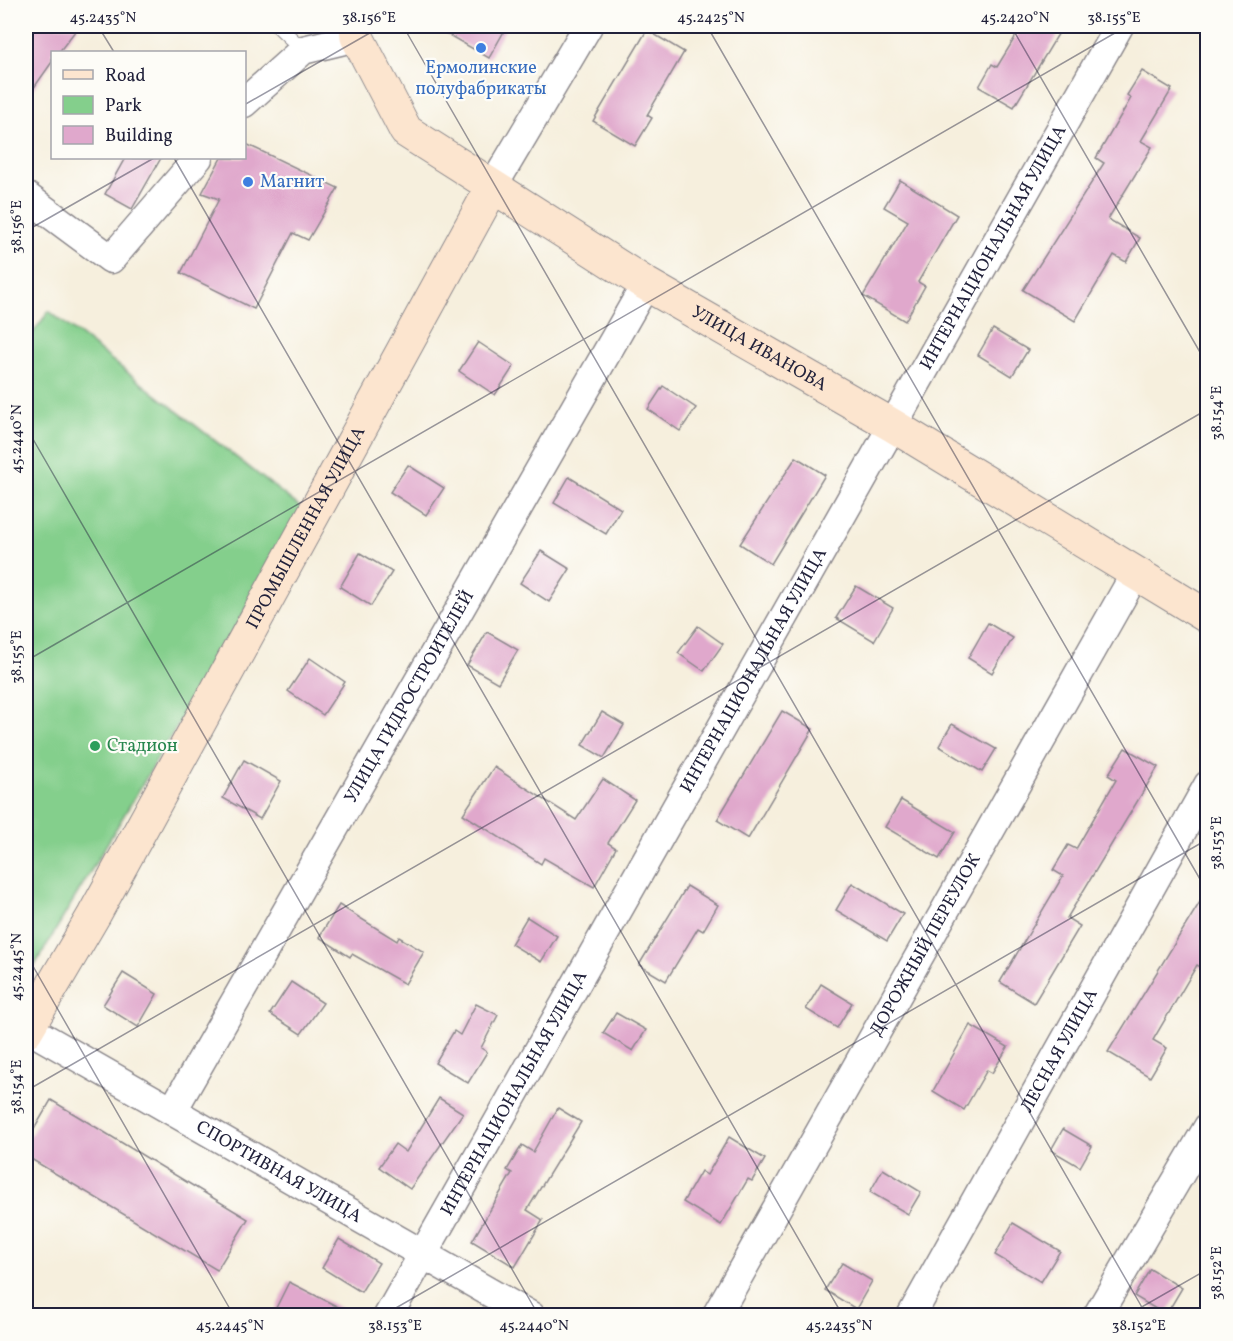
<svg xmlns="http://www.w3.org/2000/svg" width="1233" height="1341" viewBox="0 0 1233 1341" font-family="Vollkorn,serif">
<rect width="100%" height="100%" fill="#fdfcf7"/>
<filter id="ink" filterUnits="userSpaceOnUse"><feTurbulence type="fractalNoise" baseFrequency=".0167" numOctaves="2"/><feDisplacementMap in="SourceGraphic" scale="12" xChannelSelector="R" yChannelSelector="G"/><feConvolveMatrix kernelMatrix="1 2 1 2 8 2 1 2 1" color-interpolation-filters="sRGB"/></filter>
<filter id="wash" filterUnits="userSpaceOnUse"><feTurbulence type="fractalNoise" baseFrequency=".008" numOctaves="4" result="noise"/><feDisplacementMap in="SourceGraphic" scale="24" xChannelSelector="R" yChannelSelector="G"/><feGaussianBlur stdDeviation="1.35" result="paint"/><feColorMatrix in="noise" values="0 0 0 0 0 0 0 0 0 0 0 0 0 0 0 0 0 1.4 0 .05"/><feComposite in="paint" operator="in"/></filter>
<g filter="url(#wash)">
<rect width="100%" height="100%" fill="#f6efdd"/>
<!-- green -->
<path fill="#84cf8c" stroke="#537864" stroke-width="1.5" d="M 49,311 L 305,511 L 26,980 L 26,342 Z"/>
<g id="blocks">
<!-- building -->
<g fill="#e0a8cc">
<path d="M 37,26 L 79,26 L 59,52 L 52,52 L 52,62 L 26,99 L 26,41 Z"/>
<path d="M 433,26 L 507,26 L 489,58 Z"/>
<path d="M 1022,26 L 1063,26 L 1014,107 L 979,87 L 992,64 L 997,67 Z"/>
<path d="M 647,30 L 684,52 L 647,115 L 652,118 L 635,146 L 593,121 Z"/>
<path d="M 1142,71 L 1172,89 L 1141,141 L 1152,147 L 1108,219 L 1140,238 L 1126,262 L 1114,255 L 1075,321 L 1023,290 L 1104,163 L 1096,158 L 1131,98 L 1127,95 Z"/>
<path d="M 244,143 L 338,188 L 308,240 L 293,233 L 254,309 L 181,273 L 219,199 L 202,193 L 221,158 L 244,158 Z"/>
<path d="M 125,158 L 161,158 L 132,209 L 105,194 Z"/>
<path d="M 900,180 L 957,215 L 918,282 L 925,286 L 905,321 L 863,296 L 908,221 L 884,207 Z"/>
<path d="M 993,329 L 1028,350 L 1012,376 L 978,355 Z"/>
<path d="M 478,342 L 514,366 L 495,395 L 459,371 Z"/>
<path d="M 663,386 L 696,408 L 680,431 L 648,409 Z"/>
<path d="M 796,457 L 825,475 L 771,564 L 740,544 Z"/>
<path d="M 408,465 L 444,488 L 426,515 L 390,492 Z"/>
<path d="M 569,477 L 621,509 L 606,534 L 554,503 Z"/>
<path d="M 541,551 L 570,569 L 549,602 L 520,583 Z"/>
<path d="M 360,553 L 392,572 L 371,606 L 340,587 Z"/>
<path d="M 856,586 L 893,608 L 874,641 L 836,618 Z"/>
<path d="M 988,623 L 1013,638 L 992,673 L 968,658 Z"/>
<path d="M 698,626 L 723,644 L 704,671 L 678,653 Z"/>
<path d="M 487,632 L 518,650 L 498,683 L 467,665 Z"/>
<path d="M 310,658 L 345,682 L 323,715 L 288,691 Z"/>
<path d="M 782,711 L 813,729 L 748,839 L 717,820 Z"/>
<path d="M 602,712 L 624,725 L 604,758 L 582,745 Z"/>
<path d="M 952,724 L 996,749 L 982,772 L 939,746 Z"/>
<path d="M 1125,748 L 1158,767 L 1067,918 L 1080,926 L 1034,1003 L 1000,982 L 1063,876 L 1053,870 L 1068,845 L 1076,849 L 1116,780 L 1108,775 Z"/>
<path d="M 244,760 L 281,781 L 260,819 L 223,798 Z"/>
<path d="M 494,767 L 576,820 L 603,779 L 635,800 L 608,843 L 616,848 L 594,887 L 544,858 L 541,864 L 463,814 Z"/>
<path d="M 901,800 L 955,832 L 939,859 L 885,827 Z"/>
<path d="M 852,883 L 903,914 L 887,941 L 836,910 Z"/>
<path d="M 687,886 L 718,905 L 703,931 L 698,928 L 666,981 L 639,965 Z"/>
<path d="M 1208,889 L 1208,971 L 1197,965 L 1153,1040 L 1167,1048 L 1150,1077 L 1108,1052 Z"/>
<path d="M 339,905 L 397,941 L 399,937 L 424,952 L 405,984 L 352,954 L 350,957 L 319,937 Z"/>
<path d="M 527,917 L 557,936 L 541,962 L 511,944 Z"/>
<path d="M 123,973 L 157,994 L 138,1027 L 103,1005 Z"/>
<path d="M 291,982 L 323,1003 L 301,1034 L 270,1014 Z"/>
<path d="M 821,984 L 852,1003 L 837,1028 L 806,1009 Z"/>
<path d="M 476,1004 L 498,1015 L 481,1048 L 487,1052 L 468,1083 L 435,1063 L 454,1031 L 460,1035 Z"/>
<path d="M 616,1013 L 646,1030 L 633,1051 L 603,1033 Z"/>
<path d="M 970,1025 L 1008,1047 L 992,1073 L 987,1070 L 964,1110 L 933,1091 Z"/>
<path d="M 439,1098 L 463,1113 L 410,1189 L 379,1167 L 395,1144 L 406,1152 Z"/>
<path d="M 51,1100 L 248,1219 L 217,1270 L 26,1156 L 26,1143 Z"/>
<path d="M 558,1108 L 581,1122 L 527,1210 L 543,1220 L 515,1267 L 472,1241 L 512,1173 L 507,1170 L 522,1145 L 533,1152 Z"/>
<path d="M 1063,1129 L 1092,1146 L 1080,1167 L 1051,1150 Z"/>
<path d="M 729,1137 L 765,1159 L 752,1181 L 748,1179 L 721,1225 L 683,1202 L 701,1171 L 707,1175 Z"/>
<path d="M 883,1169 L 921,1192 L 908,1214 L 870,1192 Z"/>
<path d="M 1013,1223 L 1060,1251 L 1041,1282 L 995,1255 Z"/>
<path d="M 339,1239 L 379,1263 L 361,1292 L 322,1268 Z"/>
<path d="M 842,1263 L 872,1281 L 856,1309 L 825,1290 Z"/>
<path d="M 1150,1269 L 1182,1288 L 1166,1315 L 1134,1296 Z"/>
<path d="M 289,1282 L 356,1316 L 272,1316 Z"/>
</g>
</g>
</g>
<g filter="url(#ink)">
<use href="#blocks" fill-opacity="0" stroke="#8c888c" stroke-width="1.5"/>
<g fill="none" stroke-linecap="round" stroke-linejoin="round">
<defs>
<path id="lane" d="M 278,26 L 303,50"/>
<g id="street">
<path d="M 244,103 L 303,50 L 357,37"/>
<path d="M 492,188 L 588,26"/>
<path d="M 26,196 L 111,259 L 198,158"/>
<path id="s1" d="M 27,1028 L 531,1316"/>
<path id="s2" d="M 173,1110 L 646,284"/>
<path id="s3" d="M 388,1316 L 1119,26"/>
<path id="s4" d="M 716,1316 L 1135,574"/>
<path id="s5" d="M 911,1316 L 1208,785"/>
<path d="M 1097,1316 L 1208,1127"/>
</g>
<g id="secondary">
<path id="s6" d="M 356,26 L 357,37 L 406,131 L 646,284 L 892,425 L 1208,617"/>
<path id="s7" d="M 26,1031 L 94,915 L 492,188"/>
</g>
</defs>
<!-- lane casing -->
<use href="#lane" stroke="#8c888c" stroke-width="16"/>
<!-- street casing -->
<use href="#street" stroke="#8c888c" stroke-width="31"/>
<!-- secondary casing -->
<use href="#secondary" stroke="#8c888c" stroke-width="35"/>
<!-- lane -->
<use href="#lane" stroke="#fff" stroke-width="14"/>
<!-- street -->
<use href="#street" stroke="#fff" stroke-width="28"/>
<!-- secondary -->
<use href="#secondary" stroke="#fce5cf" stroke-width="33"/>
</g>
</g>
<!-- ticks -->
<path fill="none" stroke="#22223b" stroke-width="1.5" stroke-opacity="0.45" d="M 98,26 L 114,52M 403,26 L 1147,1316M 707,26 L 1208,893M 1011,26 L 1208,366M 244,105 L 382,26M 174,158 L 843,1316M 26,231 L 154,158M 26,427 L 539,1316M 26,661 L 1127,26M 26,954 L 234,1316M 26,1091 L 1208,409M 382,1316 L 1208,839M 1126,1316 L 1208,1269"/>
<!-- markers -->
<g fill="#3f7fe0" stroke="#fdfcf7" stroke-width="2">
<circle cx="481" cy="48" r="6"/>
<circle cx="248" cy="182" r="6"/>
</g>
<circle fill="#2e9e5b" stroke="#fdfcf7" stroke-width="2" cx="95" cy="746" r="6"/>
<g text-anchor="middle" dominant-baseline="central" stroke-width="4.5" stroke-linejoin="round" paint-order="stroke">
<!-- shop labels -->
<g font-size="18" fill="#366cbe" stroke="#fdfcf7">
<text x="481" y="68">Ермолинские<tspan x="481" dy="21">полуфабрикаты</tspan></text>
<text x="260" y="182" text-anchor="start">Магнит</text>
</g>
<!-- street labels -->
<g font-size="18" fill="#22223b" stroke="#fdfcf7">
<text stroke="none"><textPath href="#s3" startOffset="1228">ИНТЕРНАЦИОНАЛЬНАЯ УЛИЦА</textPath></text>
<text stroke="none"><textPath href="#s6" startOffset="532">УЛИЦА ИВАНОВА</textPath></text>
<text stroke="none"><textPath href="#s7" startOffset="576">ПРОМЫШЛЕННАЯ УЛИЦА</textPath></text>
<text stroke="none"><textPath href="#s3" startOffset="742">ИНТЕРНАЦИОНАЛЬНАЯ УЛИЦА</textPath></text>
<text stroke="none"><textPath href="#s2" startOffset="476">УЛИЦА ГИДРОСТРОИТЕЛЕЙ</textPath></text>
<text stroke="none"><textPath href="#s4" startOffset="426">ДОРОЖНЫЙ ПЕРЕУЛОК</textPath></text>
<text stroke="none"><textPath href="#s5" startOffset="304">ЛЕСНАЯ УЛИЦА</textPath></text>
<text stroke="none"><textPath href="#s3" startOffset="256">ИНТЕРНАЦИОНАЛЬНАЯ УЛИЦА</textPath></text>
<text stroke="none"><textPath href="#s1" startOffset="290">СПОРТИВНАЯ УЛИЦА</textPath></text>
</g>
<!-- leisure labels -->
<g font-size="18" fill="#27864d" stroke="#fdfcf7" text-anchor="start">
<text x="107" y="746">Стадион</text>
</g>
</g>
<!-- margin -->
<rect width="1233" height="1341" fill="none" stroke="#fdfcf7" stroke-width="66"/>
<!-- legend -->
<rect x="51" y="51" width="195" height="108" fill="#fdfcf7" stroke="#a5a5ac" stroke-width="1.5"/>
<rect x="63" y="70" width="30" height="9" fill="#fce5cf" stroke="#a5a5ac" stroke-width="1.5"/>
<text x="105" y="81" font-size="18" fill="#22223b">Road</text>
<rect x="63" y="96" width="30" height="18" fill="#84cf8c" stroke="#a5a5ac" stroke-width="1.5"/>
<text x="105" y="111" font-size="18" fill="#22223b">Park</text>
<rect x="63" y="126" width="30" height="18" fill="#e0a8cc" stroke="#a5a5ac" stroke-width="1.5"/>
<text x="105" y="141" font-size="18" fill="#22223b">Building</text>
<rect x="33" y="33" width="1167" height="1275" fill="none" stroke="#22223b" stroke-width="2"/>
<g font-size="15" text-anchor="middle" fill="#22223b">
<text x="103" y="22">45.2435°N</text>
<text x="369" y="22">38.156°E</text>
<text x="711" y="22">45.2425°N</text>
<text x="1015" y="22">45.2420°N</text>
<text x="1114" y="22">38.155°E</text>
<text transform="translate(16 227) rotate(-90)" y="5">38.156°E</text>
<text transform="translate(1216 413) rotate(-90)" y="5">38.154°E</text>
<text transform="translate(16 439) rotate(-90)" y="5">45.2440°N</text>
<text transform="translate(16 657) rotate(-90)" y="5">38.155°E</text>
<text transform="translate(1216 843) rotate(-90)" y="5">38.153°E</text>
<text transform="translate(16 967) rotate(-90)" y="5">45.2445°N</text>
<text transform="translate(16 1087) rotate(-90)" y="5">38.154°E</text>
<text transform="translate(1216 1273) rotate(-90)" y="5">38.152°E</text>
<text x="230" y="1330">45.2445°N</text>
<text x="395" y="1330">38.153°E</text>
<text x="534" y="1330">45.2440°N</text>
<text x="839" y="1330">45.2435°N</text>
<text x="1139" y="1330">38.152°E</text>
</g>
</svg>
